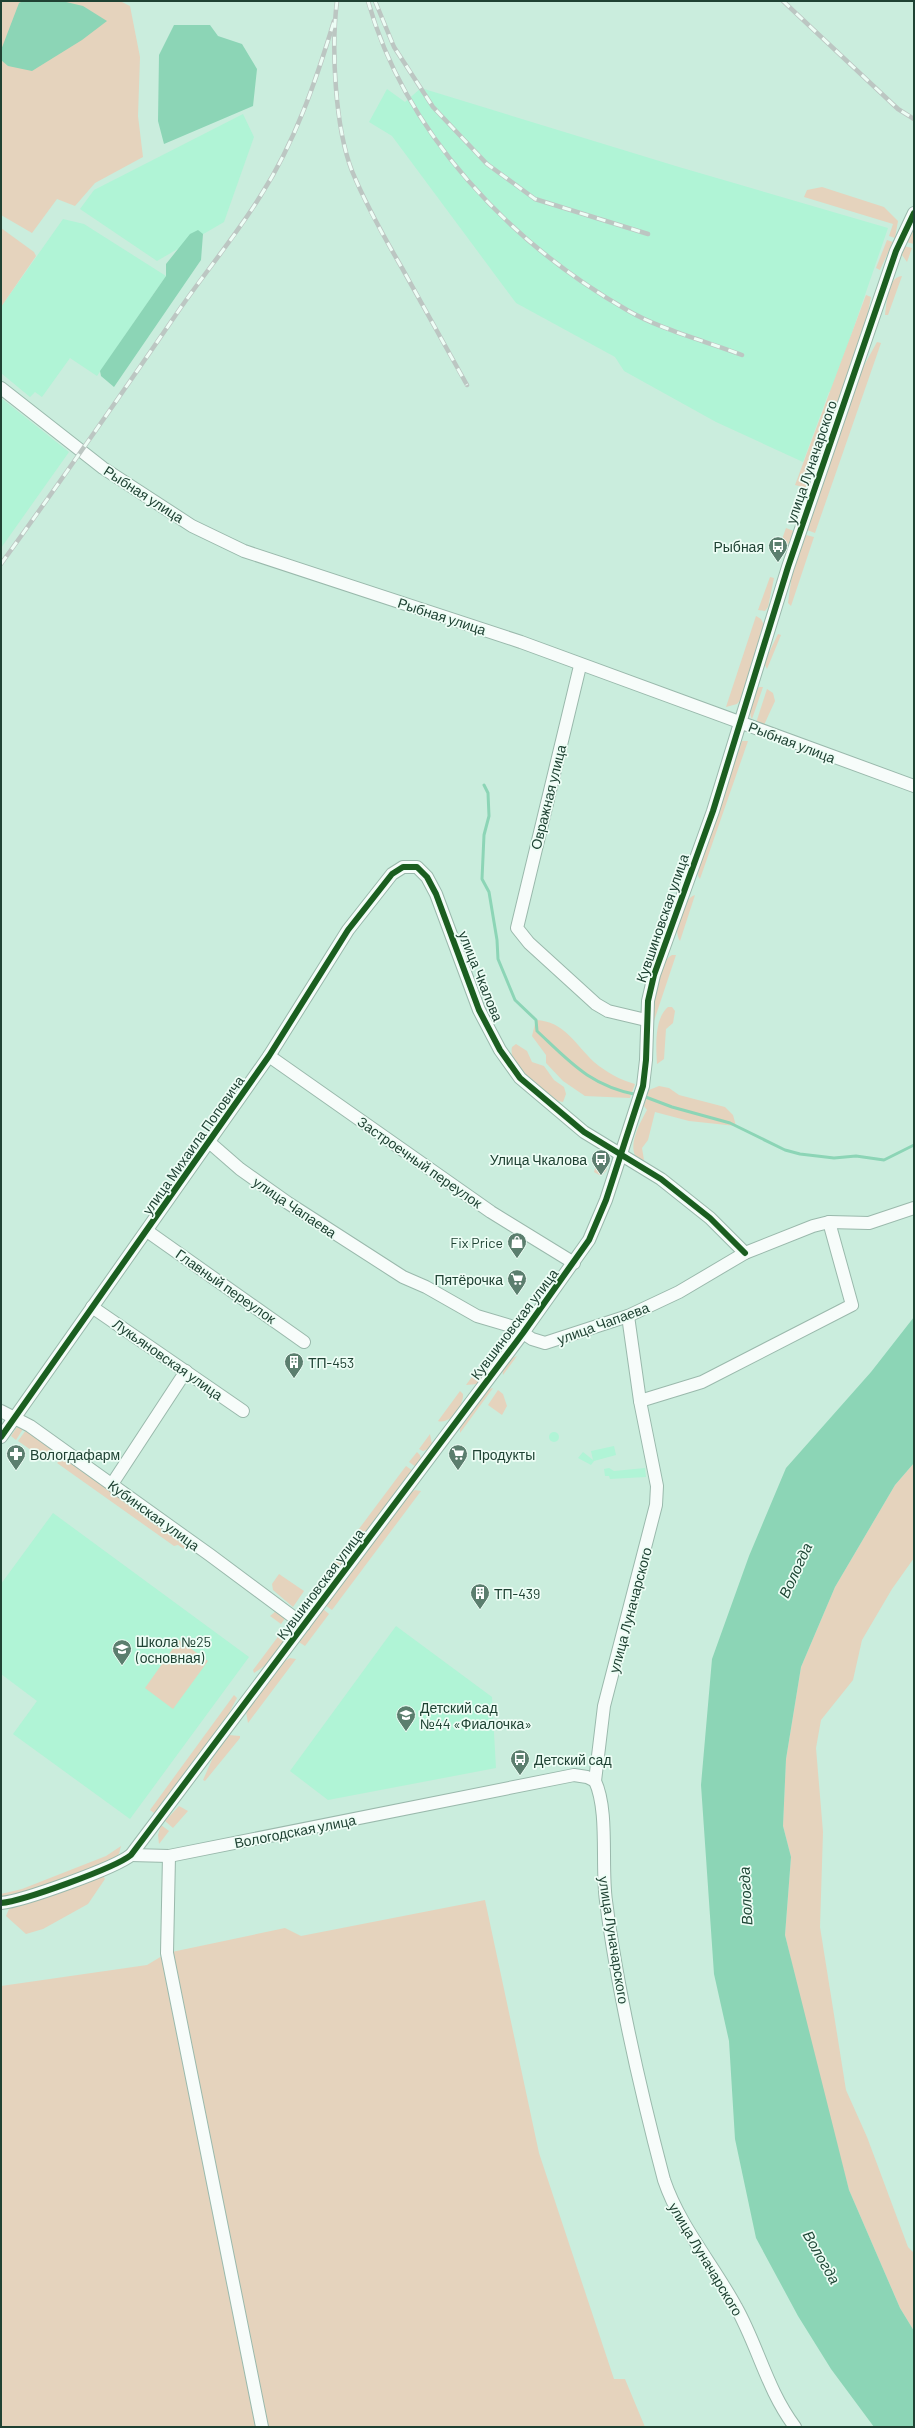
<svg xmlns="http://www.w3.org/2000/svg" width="915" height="2428" viewBox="0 0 915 2428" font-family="Barlow,sans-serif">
<rect width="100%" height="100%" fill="#caeddd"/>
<!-- built -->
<g fill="#b0f4d6">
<path d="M 421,88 L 679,167 L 888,228 L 832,391 L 829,392 L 803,462 L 716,422 L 624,371 L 615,357 L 516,303 L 392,136 L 369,122 L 387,89 L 405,102 Z"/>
<path d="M 243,114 L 254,137 L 224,222 L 157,261 L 80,209 L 94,190 Z"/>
<path d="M 63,219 L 84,224 L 166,276 L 97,376 L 70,358 L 42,397 L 35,392 L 30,397 L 1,373 L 1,307 Z"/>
<path d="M 1,398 L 69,452 L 1,548 Z"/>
<circle cx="554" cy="1437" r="5"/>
<path d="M 614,1446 L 616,1455 L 594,1461 L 591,1465 L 578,1458 L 583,1452 L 593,1460 L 591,1451 Z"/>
<path d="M 609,1468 L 614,1471 L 645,1468 L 646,1477 L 610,1479 L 609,1476 L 605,1476 L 604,1469 Z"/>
<path d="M 53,1513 L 249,1657 L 130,1819 L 13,1734 L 37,1701 L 1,1674 L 1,1584 Z"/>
<path d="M 396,1626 L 492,1697 L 496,1768 L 328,1800 L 290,1771 Z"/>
</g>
<!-- green -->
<g fill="#e5d3bd">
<path d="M 1,1 L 120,1 L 130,6 L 140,57 L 138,116 L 143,157 L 95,183 L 75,206 L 57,199 L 32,233 L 1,215 Z"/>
<path d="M 822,187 L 884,207 L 898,221 L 895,238 L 889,236 L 893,224 L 804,197 L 807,190 Z"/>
<path d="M 914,224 L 914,244 L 906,242 Z"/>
<path d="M 1,228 L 34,252 L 36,256 L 1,307 Z"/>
<path d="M 887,240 L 893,242 L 880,270 L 876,268 Z"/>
<path d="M 904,246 L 912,248 L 907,262 L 902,255 Z"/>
<path d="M 902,276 L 888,315 L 885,315 C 887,303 887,277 902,276 Z"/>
<path d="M 866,295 L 871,297 L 866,322 L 810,489 L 795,485 Z"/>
<path d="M 877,342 L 881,343 L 815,533 L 807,530 L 861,371 Z"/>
<path d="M 786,528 L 794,531 C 791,539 787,553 777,553 Z"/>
<path d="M 806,535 L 814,537 L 791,606 L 788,603 L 792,574 Z"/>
<path d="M 770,577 L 774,578 L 768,607 L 765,611 L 758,610 Z"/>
<path d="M 756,616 L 761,619 L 764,625 L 741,699 L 737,704 L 726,707 Z"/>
<path d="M 778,634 L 781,635 L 767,669 L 764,663 Z"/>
<path d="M 759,687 L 763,687 L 752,719 C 747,711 753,693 759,687 Z"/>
<path d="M 767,689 L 773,693 L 775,701 L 764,725 L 756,723 Z"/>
<path d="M 742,741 L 748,741 L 700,879 L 698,876 L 699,866 Z"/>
<path d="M 695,895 L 680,941 C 672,930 682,899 695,895 Z"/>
<path d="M 672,955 L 676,955 L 653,1024 C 652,1006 655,964 672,955 Z"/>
<path d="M 668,1007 L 672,1007 L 675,1011 L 673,1023 L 666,1029 L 664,1059 L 657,1064 C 656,1047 654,1019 668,1007 Z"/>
<path d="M 536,1020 C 564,1021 576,1045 594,1062 C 606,1072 620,1080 635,1084 L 630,1098 L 585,1096 L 563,1081 L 546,1063 L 546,1055 L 532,1036 Z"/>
<path d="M 516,1044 L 527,1051 L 532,1062 L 544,1066 L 554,1080 L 564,1087 L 566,1094 L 563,1102 C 545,1100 507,1066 512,1047 Z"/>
<path d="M 659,1086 L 669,1088 L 679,1095 L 725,1107 L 733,1115 L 736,1126 L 689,1121 L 655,1112 L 648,1140 L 642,1148 L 644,1160 L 637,1159 C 627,1145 640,1123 647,1110 L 644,1106 L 649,1090 Z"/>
<path d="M 602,1158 L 609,1162 L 606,1171 L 601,1176 L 594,1172 L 597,1162 Z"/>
<path d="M 501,1337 L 508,1339 L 506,1345 L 477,1384 L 466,1385 Z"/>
<path d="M 517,1356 L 503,1375 C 501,1366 509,1359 517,1356 Z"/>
<path d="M 493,1388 L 460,1433 L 460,1425 L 489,1389 Z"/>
<path d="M 498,1390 L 503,1394 L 507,1406 L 502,1415 L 488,1405 Z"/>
<path d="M 460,1391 L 463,1394 C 464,1405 450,1425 438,1421 Z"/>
<path d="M 17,1427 L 23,1429 L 16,1440 L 11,1436 Z"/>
<path d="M 26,1430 L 51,1449 L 51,1459 L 41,1457 L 18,1441 Z"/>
<path d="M 430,1434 L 432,1444 L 428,1449 L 423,1451 L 419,1449 Z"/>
<path d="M 417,1452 L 420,1455 L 421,1459 L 416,1467 L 409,1462 Z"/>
<path d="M 61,1459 L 69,1461 L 183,1542 L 187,1551 L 178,1545 L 174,1546 L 57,1463 Z"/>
<path d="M 914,1463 L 914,1558 L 892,1589 L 862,1640 L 853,1680 L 821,1720 L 816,1748 L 823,1832 L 820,1927 L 846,2090 L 867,2137 L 908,2247 L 914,2253 L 914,2331 L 900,2308 L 849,2190 L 824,2097 L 785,1935 L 791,1857 L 783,1826 L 786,1759 L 801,1667 L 835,1587 L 895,1485 Z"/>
<path d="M 406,1466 L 413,1471 L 319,1598 L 311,1593 Z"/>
<path d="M 415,1490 L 421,1491 L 332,1610 L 325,1605 L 409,1494 Z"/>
<path d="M 279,1574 L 304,1591 L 293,1607 L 273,1590 L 272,1584 Z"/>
<path d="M 308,1598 L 313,1602 L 306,1612 L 297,1612 Z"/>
<path d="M 323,1609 L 329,1614 L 305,1646 L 299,1642 Z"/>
<path d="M 276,1611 L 286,1617 L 281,1624 L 270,1616 Z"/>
<path d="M 280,1634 L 286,1639 L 266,1665 L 254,1673 L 253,1670 Z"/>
<path d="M 179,1640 L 208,1661 L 173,1709 L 145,1688 Z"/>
<path d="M 290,1658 L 296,1659 L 248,1723 L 246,1712 L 283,1662 Z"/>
<path d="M 234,1695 L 237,1698 L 227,1717 L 155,1814 L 150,1810 Z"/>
<path d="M 229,1735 L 240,1736 L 240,1738 L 205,1781 L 203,1780 L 215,1753 Z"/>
<path d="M 179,1806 L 188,1811 L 173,1828 L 165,1821 Z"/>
<path d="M 161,1825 L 169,1831 L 159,1844 L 158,1835 Z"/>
<path d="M 121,1846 L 119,1854 L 110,1861 L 19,1895 L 1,1897 L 1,1894 L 22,1889 L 106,1856 Z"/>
<path d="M 103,1876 L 105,1879 L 88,1904 L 43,1929 L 26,1934 L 6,1916 L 9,1909 Z"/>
<path d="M 485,1900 L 539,2153 L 614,2379 L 625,2379 L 645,2427 L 1,2427 L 1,1986 L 147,1965 L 167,1953 L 285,1928 L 301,1936 Z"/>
</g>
<!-- water -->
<g fill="#8cd5b6">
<path d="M 23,1 L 62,1 L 83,6 L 107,21 L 82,40 L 32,71 L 8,66 L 1,60 L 1,50 L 19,3 Z"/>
<path d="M 174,25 L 210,25 L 218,36 L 242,44 L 257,69 L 253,106 L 164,144 L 158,121 L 159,55 Z"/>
<path d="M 198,230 L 203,234 L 201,260 L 114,387 L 101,376 L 100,371 L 166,276 L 166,264 L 190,234 Z"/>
<path d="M 914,1317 L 914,1463 L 895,1485 L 835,1587 L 801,1667 L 786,1759 L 783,1826 L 791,1857 L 785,1935 L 849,2190 L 900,2308 L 914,2331 L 914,2427 L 874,2427 L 831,2369 L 798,2316 L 756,2238 L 735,2139 L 729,2041 L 714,1974 L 701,1785 L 712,1659 L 749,1556 L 786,1468 L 871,1372 Z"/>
</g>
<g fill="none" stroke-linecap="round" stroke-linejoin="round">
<!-- stream -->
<g stroke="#8cd5b6" stroke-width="3">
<path d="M 484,785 L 488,793 L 489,816 L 484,835 L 482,879 L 489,892 L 497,940 L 498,959 L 515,1000 L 536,1020 L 537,1031 C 570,1062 590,1086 638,1095"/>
<path d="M 643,1096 L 672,1107 L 730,1123 L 785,1150 L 800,1154 L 834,1158 L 856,1156 L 884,1160 L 914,1145"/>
</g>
<defs>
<g id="minor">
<path d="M 1,388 L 103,468 L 192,526 L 244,551 L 521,642 L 914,786"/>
<path d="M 580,666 L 517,928 L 529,943 L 596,1004 L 608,1011 L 646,1020"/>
<path d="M 269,1056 L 491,1212 L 574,1263"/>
<path d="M 209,1142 L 240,1169 L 288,1203 L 403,1277 L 426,1287 L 477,1316 L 514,1327 L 532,1339 L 545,1343 L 628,1316 L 679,1292 L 745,1253 L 813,1226 L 829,1222 L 869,1223 L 914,1208"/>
<path d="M 147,1231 L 304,1342"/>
<path d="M 92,1307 L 243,1411"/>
<path d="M 628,1316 L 640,1401 L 657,1486 L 656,1505 L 604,1706 L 595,1781 C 609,1811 601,1866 606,1901 C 618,1995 640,2089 664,2180 C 680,2227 713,2264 736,2307 C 758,2346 767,2390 795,2427"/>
<path d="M 640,1401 L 702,1382 L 852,1305 L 829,1222"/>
<path d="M 1,1411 L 30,1426 L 210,1555 L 304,1625"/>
<path d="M 1,1437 L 269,1056 L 348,930 L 392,874 L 403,867 L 417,867 L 427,877 L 436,894 L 479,1010 L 500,1050 L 520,1078 L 584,1132 L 661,1179 L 710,1218 L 745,1253"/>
<path d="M 112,1484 L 186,1371"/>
<path d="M 131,1855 L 169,1856 L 574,1775 L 587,1777 L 595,1781"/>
<path d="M 169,1856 L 167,1953 L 262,2427"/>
<path d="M 1,1903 C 23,1901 115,1868 131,1855 L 523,1333 L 589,1240 L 606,1200 L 643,1086 L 646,1060 L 648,1001 L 654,975 L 713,811 L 788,567 L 896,251 L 914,213"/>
</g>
</defs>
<!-- minor casing -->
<use href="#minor" stroke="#9ab9ac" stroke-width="14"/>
<!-- minor -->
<use href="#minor" stroke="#f7fcfa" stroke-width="12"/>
<defs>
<g id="rail">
<path d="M 337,1 C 331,48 335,127 352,171 C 366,205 384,237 402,268 C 424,307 445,346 467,385"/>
<path d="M 368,1 C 405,133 510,243 627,310 C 661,330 706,341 742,355"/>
<path d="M 375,1 L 394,47 L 433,107 L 487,164 L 535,199 L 648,234"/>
<path d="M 783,1 L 898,109 L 914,119"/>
<path d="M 1,564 C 60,482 118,399 175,316 C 202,276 236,236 261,195 C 295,142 316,81 334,21"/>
</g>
</defs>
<!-- rail casing -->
<use href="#rail" stroke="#bcc6c2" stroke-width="4.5"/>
<!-- rail -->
<use href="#rail" stroke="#edfdf5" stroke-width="3" stroke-dasharray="9" stroke-linecap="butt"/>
<defs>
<g id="cycleway">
<path d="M 1,1437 L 269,1056 L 348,930 L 392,874 L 403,867 L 417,867 L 427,877 L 436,894 L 479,1010 L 500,1050 L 520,1078 L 584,1132 L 661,1179 L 710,1218 L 745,1253"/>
<path d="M 1,1903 C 23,1901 115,1868 131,1855 L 523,1333 L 589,1240 L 606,1200 L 643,1086 L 646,1060 L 648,1001 L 654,975 L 713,811 L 788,567 L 896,251 L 914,213"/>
</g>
</defs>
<!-- cycleway casing -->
<use href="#cycleway" stroke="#edfdf5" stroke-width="8"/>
<!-- cycleway -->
<use href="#cycleway" stroke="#1b5e20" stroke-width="6"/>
</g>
<!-- icons -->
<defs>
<symbol id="bus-pin" viewBox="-11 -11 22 30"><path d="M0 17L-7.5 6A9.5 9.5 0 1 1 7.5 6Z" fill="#5b7e6e" stroke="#edfdf5"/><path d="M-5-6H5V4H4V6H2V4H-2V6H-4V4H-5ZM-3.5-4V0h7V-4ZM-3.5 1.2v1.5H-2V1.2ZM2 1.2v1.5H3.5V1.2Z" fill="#fff"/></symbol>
<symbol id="shop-pin" viewBox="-11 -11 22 30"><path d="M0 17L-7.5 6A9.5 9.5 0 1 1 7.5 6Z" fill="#5b7e6e" stroke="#edfdf5"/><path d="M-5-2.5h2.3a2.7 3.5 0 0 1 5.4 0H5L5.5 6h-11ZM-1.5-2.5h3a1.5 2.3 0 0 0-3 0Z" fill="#fff"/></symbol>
<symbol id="supermarket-pin" viewBox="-11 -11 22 30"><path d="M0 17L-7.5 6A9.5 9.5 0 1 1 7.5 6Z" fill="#5b7e6e" stroke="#edfdf5"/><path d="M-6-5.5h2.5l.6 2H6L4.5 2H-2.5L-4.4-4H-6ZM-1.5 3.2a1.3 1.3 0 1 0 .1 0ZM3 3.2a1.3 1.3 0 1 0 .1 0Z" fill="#fff"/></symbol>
<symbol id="building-pin" viewBox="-11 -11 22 30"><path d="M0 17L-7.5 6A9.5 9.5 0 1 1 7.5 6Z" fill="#5b7e6e" stroke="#edfdf5"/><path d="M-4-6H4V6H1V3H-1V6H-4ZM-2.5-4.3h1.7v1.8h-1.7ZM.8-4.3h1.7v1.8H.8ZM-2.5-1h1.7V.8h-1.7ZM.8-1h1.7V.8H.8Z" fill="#fff"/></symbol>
<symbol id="pharmacy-pin" viewBox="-11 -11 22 30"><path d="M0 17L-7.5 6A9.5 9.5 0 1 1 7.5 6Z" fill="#5b7e6e" stroke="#edfdf5"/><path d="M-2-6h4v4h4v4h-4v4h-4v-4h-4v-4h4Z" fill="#fff"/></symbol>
<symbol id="school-pin" viewBox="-11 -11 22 30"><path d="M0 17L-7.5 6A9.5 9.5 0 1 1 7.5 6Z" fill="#5b7e6e" stroke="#edfdf5"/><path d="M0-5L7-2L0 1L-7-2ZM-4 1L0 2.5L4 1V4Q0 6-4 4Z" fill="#fff"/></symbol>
</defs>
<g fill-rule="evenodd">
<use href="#bus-pin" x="767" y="535" width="22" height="30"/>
<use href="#bus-pin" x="590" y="1148" width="22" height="30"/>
<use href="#shop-pin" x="506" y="1231" width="22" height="30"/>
<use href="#supermarket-pin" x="506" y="1268" width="22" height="30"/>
<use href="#building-pin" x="283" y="1351" width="22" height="30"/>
<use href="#pharmacy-pin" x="5" y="1443" width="22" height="30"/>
<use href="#supermarket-pin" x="447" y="1443" width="22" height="30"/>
<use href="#building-pin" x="469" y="1582" width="22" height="30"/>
<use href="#school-pin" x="111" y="1638" width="22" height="30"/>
<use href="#school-pin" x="395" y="1704" width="22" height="30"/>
<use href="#bus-pin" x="509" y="1748" width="22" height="30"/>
</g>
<g text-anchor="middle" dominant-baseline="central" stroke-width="3.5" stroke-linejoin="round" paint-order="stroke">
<!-- street labels -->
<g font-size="14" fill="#1f4233" stroke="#edfdf5">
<text transform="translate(811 462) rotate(-71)">улица Луначарского</text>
<text transform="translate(144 494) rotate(33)">Рыбная улица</text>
<text transform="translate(442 616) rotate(18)">Рыбная улица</text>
<text transform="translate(792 742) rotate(21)">Рыбная улица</text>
<text transform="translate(548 797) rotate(-76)">Овражная улица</text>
<text transform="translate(662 918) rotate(-71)">Кувшиновская улица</text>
<text transform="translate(481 976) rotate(68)">улица Чкалова</text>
<text transform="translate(193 1145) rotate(-55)">улица Михаила Поповича</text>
<text transform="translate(420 1162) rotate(35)">Застроечный переулок</text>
<text transform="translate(295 1207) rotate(34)">улица Чапаева</text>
<text transform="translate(226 1286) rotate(35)">Главный переулок</text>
<text transform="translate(603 1323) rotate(-20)">улица Чапаева</text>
<text transform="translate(514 1324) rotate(-53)">Кувшиновская улица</text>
<text transform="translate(168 1359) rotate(35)">Лукьяновская улица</text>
<text transform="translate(154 1515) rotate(36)">Кубинская улица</text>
<text transform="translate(320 1584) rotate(-53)">Кувшиновская улица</text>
<text transform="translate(630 1610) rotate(-75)">улица Луначарского</text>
<text transform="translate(295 1831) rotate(-11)">Вологодская улица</text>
<text transform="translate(614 1940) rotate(81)">улица Луначарского</text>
<text transform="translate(706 2259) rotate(59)">улица Луначарского</text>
</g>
<!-- poi labels -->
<g font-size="14" fill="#1f4233" stroke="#edfdf5" text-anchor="start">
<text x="764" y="546" text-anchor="end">Рыбная</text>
<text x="587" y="1159" text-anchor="end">Улица Чкалова</text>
<text x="503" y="1242" text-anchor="end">Fix Price</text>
<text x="503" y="1279" text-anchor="end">Пятёрочка</text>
<text x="308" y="1362">ТП-453</text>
<text x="30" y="1454">Вологдафарм</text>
<text x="472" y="1454">Продукты</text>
<text x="494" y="1593">ТП-439</text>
<text x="136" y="1641">Школа №25<tspan x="136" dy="16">(основная)</tspan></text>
<text x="420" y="1707">Детский сад<tspan x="420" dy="16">№44 «Фиалочка»</tspan></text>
<text x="534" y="1759">Детский сад</text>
</g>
<!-- water labels -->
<g font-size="15" font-style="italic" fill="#204837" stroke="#edfdf5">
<text transform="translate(795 1570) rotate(-65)">Вологда</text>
<text transform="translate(745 1896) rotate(-93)">Вологда</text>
<text transform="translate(822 2257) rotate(60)">Вологда</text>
</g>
</g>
<!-- border -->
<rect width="915" height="2428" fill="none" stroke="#1f4233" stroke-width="4"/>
</svg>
